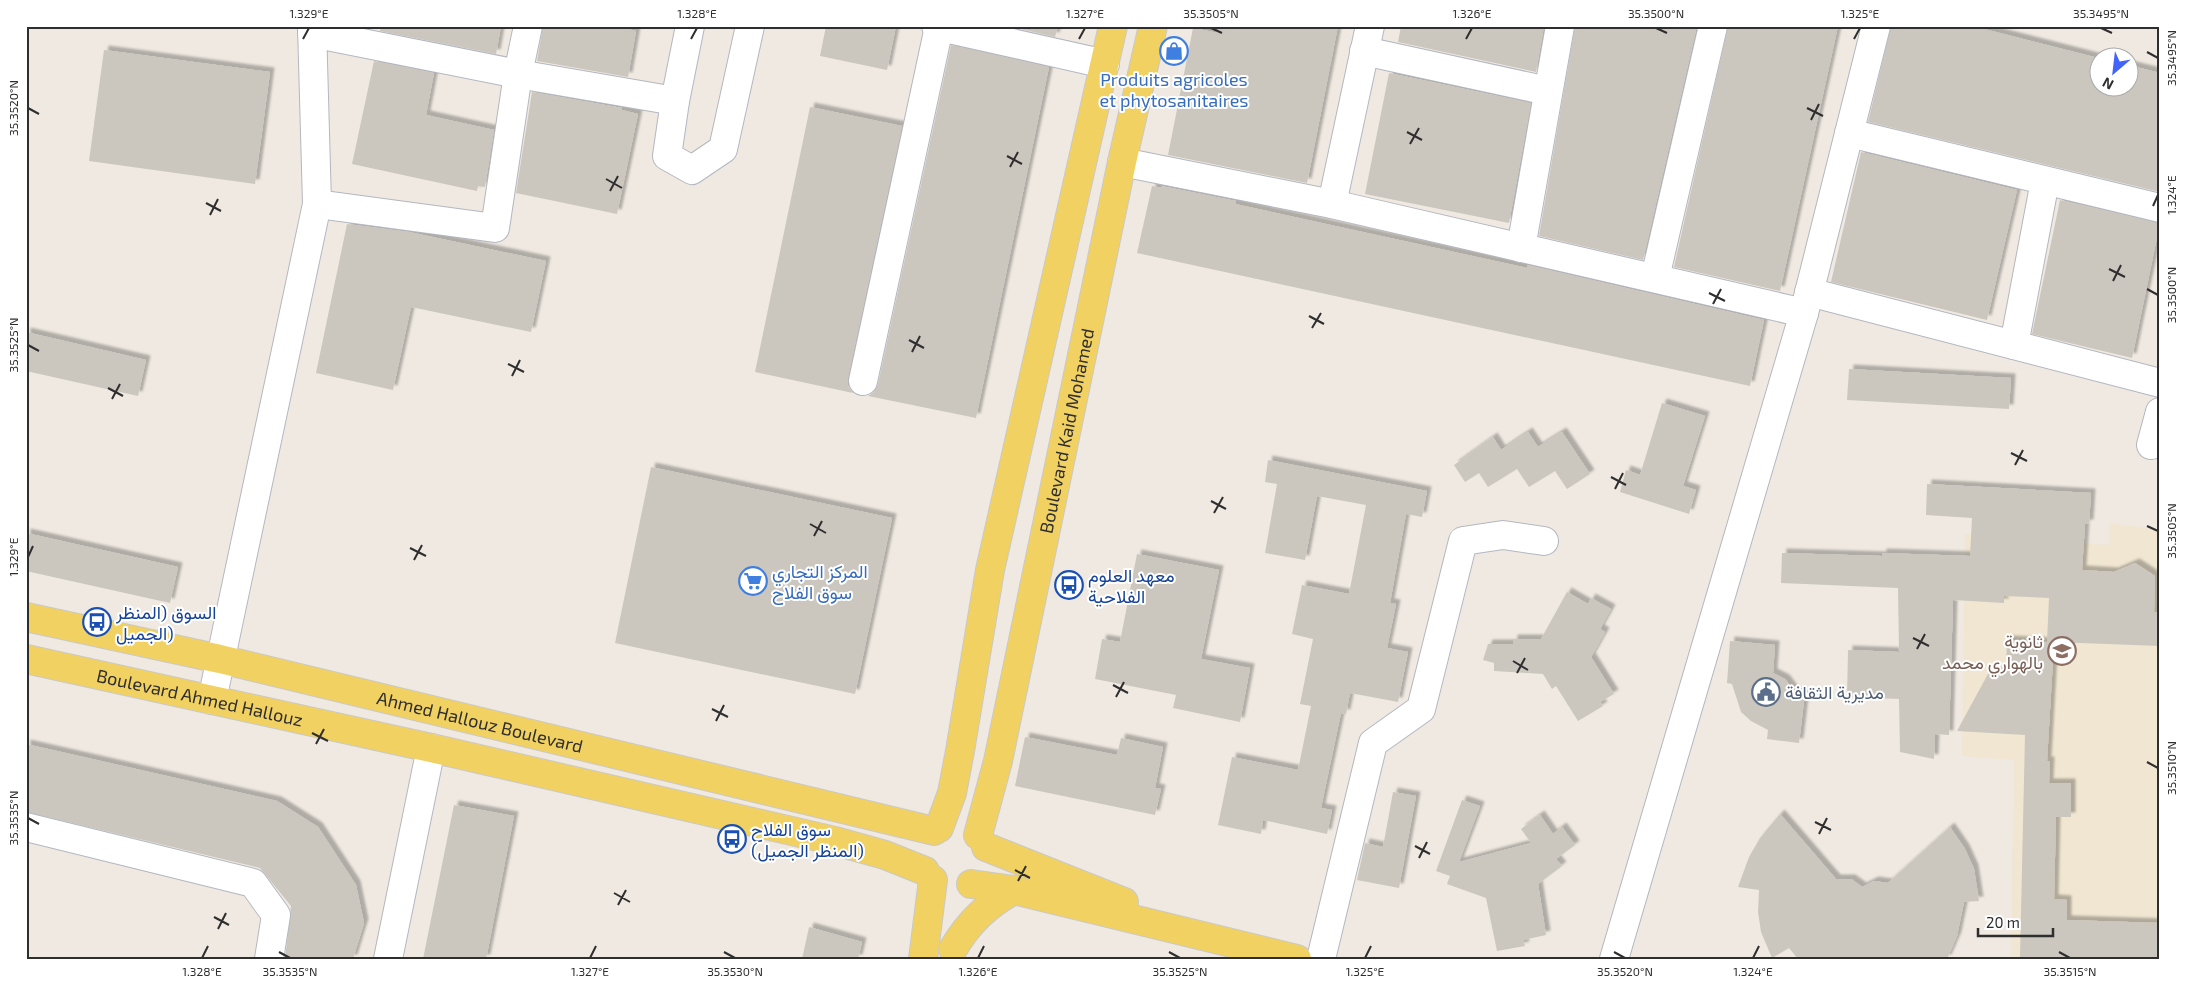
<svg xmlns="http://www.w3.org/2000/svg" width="2186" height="985" viewBox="0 0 2186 985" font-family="'Exo 2',Vazirmatn,sans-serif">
<defs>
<filter id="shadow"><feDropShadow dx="4.5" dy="-4.5" stdDeviation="1" flood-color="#0004"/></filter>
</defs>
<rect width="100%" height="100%" fill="#efe9e1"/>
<!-- education -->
<path fill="#f0e6d1" d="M 2109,523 L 2160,530 L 2160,959 L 2011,959 L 2014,760 L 1962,756 L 1965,534 L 2109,545 Z"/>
<!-- building -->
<g fill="#cbc7bf" filter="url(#shadow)">
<path d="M 381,26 L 501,26 L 496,54 L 380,31 Z"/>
<path d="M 543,26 L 614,26 L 636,31 L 628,77 L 537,61 Z"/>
<path d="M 826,26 L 896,26 L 887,70 L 820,56 Z"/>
<path d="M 1008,26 L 1058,26 L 1055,37 Z"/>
<path d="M 1218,26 L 1338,26 L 1307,183 L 1168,155 L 1193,28 L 1218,33 Z"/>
<path d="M 1401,26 L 1544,26 L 1536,72 L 1398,42 Z"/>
<path d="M 1575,26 L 1697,26 L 1643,260 L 1539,236 Z"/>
<path d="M 1728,26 L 1838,26 L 1780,291 L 1674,267 Z"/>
<path d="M 1891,26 L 1972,26 L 2098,58 L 2098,88 L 2128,88 L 2128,65 L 2160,73 L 2160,192 L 1868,122 Z"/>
<path d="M 951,45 L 1049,67 L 976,418 L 868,396 L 874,392 L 878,384 Z"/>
<path d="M 104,50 L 270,72 L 255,184 L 89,161 Z"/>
<path d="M 374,61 L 434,73 L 426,115 L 494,130 L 485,187 L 478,186 L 477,191 L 352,164 Z"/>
<path d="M 1389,73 L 1531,103 L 1509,223 L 1365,194 Z"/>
<path d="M 532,92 L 622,108 L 622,110 L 638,114 L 617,214 L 516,193 Z"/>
<path d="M 810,107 L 902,126 L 848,378 L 848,386 L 853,393 L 755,372 Z"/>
<path d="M 1861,152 L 2017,190 L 1987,320 L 1831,282 Z"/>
<path d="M 1152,186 L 1161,188 L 1161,186 L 1236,201 L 1235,204 L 1527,268 L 1527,265 L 1764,320 L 1750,386 L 1137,253 Z"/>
<path d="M 2060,200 L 2160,223 L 2132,358 L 2032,334 Z"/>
<path d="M 347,224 L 409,232 L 546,261 L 531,332 L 411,307 L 393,390 L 316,373 Z"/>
<path d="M 26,332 L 146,360 L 138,396 L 26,371 Z"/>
<path d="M 1849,369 L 2011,378 L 2009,409 L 1847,400 Z"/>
<path d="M 1662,403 L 1705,416 L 1683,486 L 1696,490 L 1689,514 L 1620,492 L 1626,470 L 1640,475 Z"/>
<path d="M 1528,432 L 1538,447 L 1562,432 L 1590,474 L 1567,489 L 1555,471 L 1529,487 L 1517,469 L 1488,487 L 1479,473 L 1465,482 L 1454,465 L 1493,437 L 1501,450 Z"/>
<path d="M 1268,460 L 1427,491 L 1422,517 L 1406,514 L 1390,603 L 1396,604 L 1387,648 L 1408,652 L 1398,702 L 1350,693 L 1346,714 L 1341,713 L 1321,808 L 1332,810 L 1327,834 L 1263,820 L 1261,834 L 1218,825 L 1232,757 L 1298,770 L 1311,706 L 1300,704 L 1313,639 L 1292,634 L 1302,585 L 1349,594 L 1366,505 L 1317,496 L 1305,560 L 1265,553 L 1277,484 L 1265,482 Z"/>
<path d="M 651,467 L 892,518 L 855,694 L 615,643 Z"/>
<path d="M 1927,484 L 2091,493 L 2089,524 L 2085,524 L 2082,570 L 2114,572 L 2135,563 L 2155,576 L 2154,612 L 2160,612 L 2160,646 L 2054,642 L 2047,761 L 2050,761 L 2049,783 L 2071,783 L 2071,817 L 2056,817 L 2054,899 L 2067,900 L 2067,920 L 2160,923 L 2160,959 L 2020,957 L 2025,735 L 1957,731 L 1988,674 L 2006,670 L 2007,640 L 2047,642 L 2049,598 L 2004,596 L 2004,603 L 1953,600 L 1949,735 L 1935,734 L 1934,759 L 1900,752 L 1899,699 L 1847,697 L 1848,650 L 1899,652 L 1898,588 L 1781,583 L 1782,553 L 1882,556 L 1882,553 L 1970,556 L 1972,518 L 1926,515 Z"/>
<path d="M 26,533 L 178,567 L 170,603 L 26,571 Z"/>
<path d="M 1137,554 L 1219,570 L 1201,659 L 1250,668 L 1240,722 L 1173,708 L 1176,695 L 1095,679 L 1102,639 L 1120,642 Z"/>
<path d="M 1567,592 L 1588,604 L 1591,598 L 1611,609 L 1600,629 L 1605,632 L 1591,657 L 1614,694 L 1600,702 L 1603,706 L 1578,721 L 1556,686 L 1552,689 L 1543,674 L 1494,671 L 1494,663 L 1483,660 L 1488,644 L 1513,644 L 1513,639 L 1541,639 Z"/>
<path d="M 1730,641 L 1775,645 L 1773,673 L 1785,679 L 1795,692 L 1805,693 L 1799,743 L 1767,739 L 1768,730 L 1751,721 L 1741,712 L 1732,684 L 1727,683 Z"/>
<path d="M 1025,737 L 1117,755 L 1121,738 L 1163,747 L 1155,788 L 1161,789 L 1155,815 L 1015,786 Z"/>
<path d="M 26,744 L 277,801 L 318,827 L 356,885 L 364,923 L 353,959 L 285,959 L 291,906 L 260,868 L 26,812 Z"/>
<path d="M 1393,792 L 1416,796 L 1399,888 L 1357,880 L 1365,843 L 1383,847 Z"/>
<path d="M 1462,800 L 1480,806 L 1459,862 L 1531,843 L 1521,829 L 1540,815 L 1553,834 L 1562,827 L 1575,845 L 1556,859 L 1562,866 L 1538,884 L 1546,935 L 1523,940 L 1525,946 L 1497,951 L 1486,898 L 1447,884 L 1450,876 L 1436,871 Z"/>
<path d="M 454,805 L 514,816 L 486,959 L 423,959 Z"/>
<path d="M 1780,814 L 1836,879 L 1851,879 L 1862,887 L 1874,881 L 1888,883 L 1950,827 L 1965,849 L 1974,869 L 1979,901 L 1964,902 L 1957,936 L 1947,959 L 1798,959 L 1789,948 L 1772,958 L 1761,932 L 1758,912 L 1759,890 L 1738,887 L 1749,857 L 1760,838 Z"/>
<path d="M 809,927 L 862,942 L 858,959 L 802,959 Z"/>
</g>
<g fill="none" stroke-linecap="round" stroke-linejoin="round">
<defs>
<g id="street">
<path d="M 690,26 L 675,101 L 667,156 L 692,170 L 723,149 L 750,26"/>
<path d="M 936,26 L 1105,64"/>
<path d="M 312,33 L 518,74 L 675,101"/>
<path d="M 1364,51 L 1548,91"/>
<path d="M 1849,133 L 2160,208"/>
<path d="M 1122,162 L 1332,204 L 1804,313"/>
<path d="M 317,204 L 495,228 L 518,74 L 528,26"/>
<path d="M 1332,204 L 1370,26"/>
<path d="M 1521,248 L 1560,26"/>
<path d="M 1655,278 L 1713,26"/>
<path d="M 1809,292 L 2160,383"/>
<path d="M 2014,345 L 2045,181"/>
<path d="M 863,381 L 939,27"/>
<path d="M 2151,445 L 2160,412"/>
<path d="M 212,700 L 317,204 L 312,26"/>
<path d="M 26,827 L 253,883 L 276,915 L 269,959"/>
<path d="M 388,959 L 431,748"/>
<path d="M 1321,959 L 1373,743 L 1421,709 L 1463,541 L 1503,535 L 1544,541"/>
<path d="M 1614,959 L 1804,313 L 1876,26"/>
</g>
<g id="primary">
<path id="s1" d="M 26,617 L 220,659 L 934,831"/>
<path id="s2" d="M 26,659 L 431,748 L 835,841 L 885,855 L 925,871"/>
<path d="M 939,828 L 952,793 L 960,751 L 990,570 L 1113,26"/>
<path id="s3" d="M 978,835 L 998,761 L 1122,162 L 1153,26"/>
<path d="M 986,847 L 1124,902"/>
<path d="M 971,884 L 1014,890 L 1297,959"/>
<path d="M 953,949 C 969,922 987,905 1014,890"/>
<path d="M 923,959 L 933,880"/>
</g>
</defs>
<!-- street casing -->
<use href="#street" stroke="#b4b7c1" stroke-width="30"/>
<!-- primary casing -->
<use href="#primary" stroke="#c9c9c9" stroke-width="30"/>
<!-- street -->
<use href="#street" stroke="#fff" stroke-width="28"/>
<!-- primary -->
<use href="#primary" stroke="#f2d163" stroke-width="28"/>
</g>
<!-- ticks -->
<path fill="none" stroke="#2e2e2e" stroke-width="2" d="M 1211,28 L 1222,33M 1656,28 L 1667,33M 2101,28 L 2112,33M 303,39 L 309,28M 691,39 L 697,28M 1079,39 L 1085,28M 1466,39 L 1472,28M 1854,39 L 1860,28M 2147,52 L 2158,58M 28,108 L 39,114M 1807,108 L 1823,116M 1811,120 L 1819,104M 1407,132 L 1422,140M 1410,144 L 1419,128M 1007,156 L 1022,164M 1010,167 L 1018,152M 606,179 L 622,188M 610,191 L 618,176M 206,203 L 221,211M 2153,206 L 2158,195M 210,215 L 218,199M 2109,269 L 2125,277M 2113,281 L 2121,265M 2147,289 L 2158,295M 1709,293 L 1725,301M 1713,304 L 1721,289M 1309,316 L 1324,324M 1312,328 L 1321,313M 909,340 L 924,348M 28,345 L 39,351M 912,352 L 920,336M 508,364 L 524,372M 512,376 L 520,360M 108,388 L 123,396M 112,399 L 120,384M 2011,453 L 2027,461M 2015,465 L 2023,450M 1611,477 L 1626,485M 1615,489 L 1623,473M 1211,501 L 1226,509M 1214,513 L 1223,497M 810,524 L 826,533M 2147,526 L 2158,531M 814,536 L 822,521M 410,548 L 426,556M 28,557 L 33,546M 414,560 L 422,545M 1913,638 L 1929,646M 1917,649 L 1925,634M 1513,661 L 1528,670M 1517,673 L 1525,658M 1113,685 L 1128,693M 1116,697 L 1124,682M 712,709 L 728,717M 716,721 L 724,705M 312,733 L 328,741M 316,744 L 324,729M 2147,762 L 2158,768M 28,818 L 39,824M 1815,822 L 1831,830M 1819,834 L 1827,818M 1415,846 L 1430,854M 1419,858 L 1427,842M 1015,870 L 1030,878M 1018,881 L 1026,866M 614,893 L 630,902M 618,905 L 626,890M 214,917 L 229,925M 218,929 L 226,913M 279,952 L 290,958M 724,952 L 735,958M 1169,952 L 1180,958M 1614,952 L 1625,958M 2059,952 L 2070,958M 202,958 L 208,946M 590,958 L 596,946M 978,958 L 984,946M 1365,958 L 1371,946M 1753,958 L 1759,946"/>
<!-- icons -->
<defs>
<symbol id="shop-ring" viewBox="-11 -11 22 22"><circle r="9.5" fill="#fff" stroke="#3f7fe0" stroke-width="1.5"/><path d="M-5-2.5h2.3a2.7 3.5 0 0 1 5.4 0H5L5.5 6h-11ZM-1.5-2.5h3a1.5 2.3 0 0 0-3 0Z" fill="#3f7fe0"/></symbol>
<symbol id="supermarket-ring" viewBox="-11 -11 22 22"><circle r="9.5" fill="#fff" stroke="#3f7fe0" stroke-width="1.5"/><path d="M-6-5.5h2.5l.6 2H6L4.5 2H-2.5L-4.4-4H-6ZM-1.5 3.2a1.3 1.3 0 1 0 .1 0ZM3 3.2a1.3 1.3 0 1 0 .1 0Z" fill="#3f7fe0"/></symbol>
<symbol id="bus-ring" viewBox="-11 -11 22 22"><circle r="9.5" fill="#fff" stroke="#1a4fb4" stroke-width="1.5"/><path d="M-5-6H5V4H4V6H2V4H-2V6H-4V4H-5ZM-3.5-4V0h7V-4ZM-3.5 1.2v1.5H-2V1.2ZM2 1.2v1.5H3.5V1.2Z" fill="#1a4fb4"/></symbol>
<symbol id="school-ring" viewBox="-11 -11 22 22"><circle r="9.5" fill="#fff" stroke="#8d6e63" stroke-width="1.5"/><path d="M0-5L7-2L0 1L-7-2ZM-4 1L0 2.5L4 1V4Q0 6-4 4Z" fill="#8d6e63"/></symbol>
<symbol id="civic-ring" viewBox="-11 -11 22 22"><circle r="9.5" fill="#fff" stroke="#5c6f8a" stroke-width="1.5"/><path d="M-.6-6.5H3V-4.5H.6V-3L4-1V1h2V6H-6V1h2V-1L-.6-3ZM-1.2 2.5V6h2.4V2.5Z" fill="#5c6f8a"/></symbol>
</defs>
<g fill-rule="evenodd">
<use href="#shop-ring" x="1158" y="35" width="32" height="32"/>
<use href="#supermarket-ring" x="737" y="565" width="32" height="32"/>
<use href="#bus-ring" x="1053" y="569" width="32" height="32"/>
<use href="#bus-ring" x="81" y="606" width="32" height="32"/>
<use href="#school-ring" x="2046" y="635" width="32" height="32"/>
<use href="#civic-ring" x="1750" y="676" width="32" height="32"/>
<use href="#bus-ring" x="716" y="823" width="32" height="32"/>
</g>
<g text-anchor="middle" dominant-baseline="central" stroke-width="4" stroke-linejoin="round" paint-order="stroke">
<!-- shop labels -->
<g font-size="18" fill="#366cbe" stroke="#fff">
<text x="1174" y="79">Produits agricoles<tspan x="1174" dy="21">et phytosanitaires</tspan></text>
<text x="772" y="571" text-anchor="start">المركز التجاري<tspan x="772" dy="21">سوق الفلاح</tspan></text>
</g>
<!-- street labels -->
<g font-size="18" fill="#2e2e2e" stroke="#fff">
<text stroke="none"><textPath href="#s3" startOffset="414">Boulevard Kaid Mohamed</textPath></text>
<text stroke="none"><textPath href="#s2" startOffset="178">Boulevard Ahmed Hallouz</textPath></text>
<text stroke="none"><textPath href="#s1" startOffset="466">Ahmed Hallouz Boulevard</textPath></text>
</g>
<!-- transit labels -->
<g font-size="18" fill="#164399" stroke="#fff" text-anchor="start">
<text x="1088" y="575">معهد العلوم<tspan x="1088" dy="21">الفلاحية</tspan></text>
<text x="116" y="612">السوق (المنظر<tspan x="116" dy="21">الجميل)</tspan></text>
<text x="751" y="829">سوق الفلاح<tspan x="751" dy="21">(المنظر الجميل)</tspan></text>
</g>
<!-- education labels -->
<g font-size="18" fill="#785e54" stroke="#fff" text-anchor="end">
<text x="2043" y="641">ثانوية<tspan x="2043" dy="21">بالهواري محمد</tspan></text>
</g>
<!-- service labels -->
<g font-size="18" fill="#4e5e75" stroke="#fff" text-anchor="start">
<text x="1785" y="692">مديرية الثقافة</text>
</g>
</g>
<!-- border -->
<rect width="2186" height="985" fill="none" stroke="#ffffff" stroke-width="55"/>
<!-- north arrow -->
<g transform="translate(2114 72) rotate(208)"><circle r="24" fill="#ffffff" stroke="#ababab"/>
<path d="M0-4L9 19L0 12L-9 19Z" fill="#4264fb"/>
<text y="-8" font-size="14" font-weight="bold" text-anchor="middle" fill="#2e2e2e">N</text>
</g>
<!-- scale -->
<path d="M1978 928v8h75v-8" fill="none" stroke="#2e2e2e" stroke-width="2.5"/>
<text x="1986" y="928" font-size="15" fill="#2e2e2e" stroke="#ffffff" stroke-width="4" paint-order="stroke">20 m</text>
<rect x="28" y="28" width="2130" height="930" fill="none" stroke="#2e2e2e" stroke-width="2"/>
<g font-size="12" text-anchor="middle" fill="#2e2e2e">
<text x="309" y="18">1.329°E</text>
<text x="697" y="18">1.328°E</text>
<text x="1085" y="18">1.327°E</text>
<text x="1211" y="18">35.3505°N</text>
<text x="1472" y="18">1.326°E</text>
<text x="1656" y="18">35.3500°N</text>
<text x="1860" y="18">1.325°E</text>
<text x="2101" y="18">35.3495°N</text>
<text transform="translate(2172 58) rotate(-90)" y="4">35.3495°N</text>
<text transform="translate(14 108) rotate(-90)" y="4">35.3520°N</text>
<text transform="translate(2172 195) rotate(-90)" y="4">1.324°E</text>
<text transform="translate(2172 295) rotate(-90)" y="4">35.3500°N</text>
<text transform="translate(14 345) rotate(-90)" y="4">35.3525°N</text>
<text transform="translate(2172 531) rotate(-90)" y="4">35.3505°N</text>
<text transform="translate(14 557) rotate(-90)" y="4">1.329°E</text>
<text transform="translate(2172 768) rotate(-90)" y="4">35.3510°N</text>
<text transform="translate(14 818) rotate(-90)" y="4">35.3535°N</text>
<text x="202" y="976">1.328°E</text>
<text x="290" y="976">35.3535°N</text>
<text x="590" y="976">1.327°E</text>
<text x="735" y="976">35.3530°N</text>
<text x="978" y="976">1.326°E</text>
<text x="1180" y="976">35.3525°N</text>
<text x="1365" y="976">1.325°E</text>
<text x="1625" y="976">35.3520°N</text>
<text x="1753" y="976">1.324°E</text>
<text x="2070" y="976">35.3515°N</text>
</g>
</svg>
